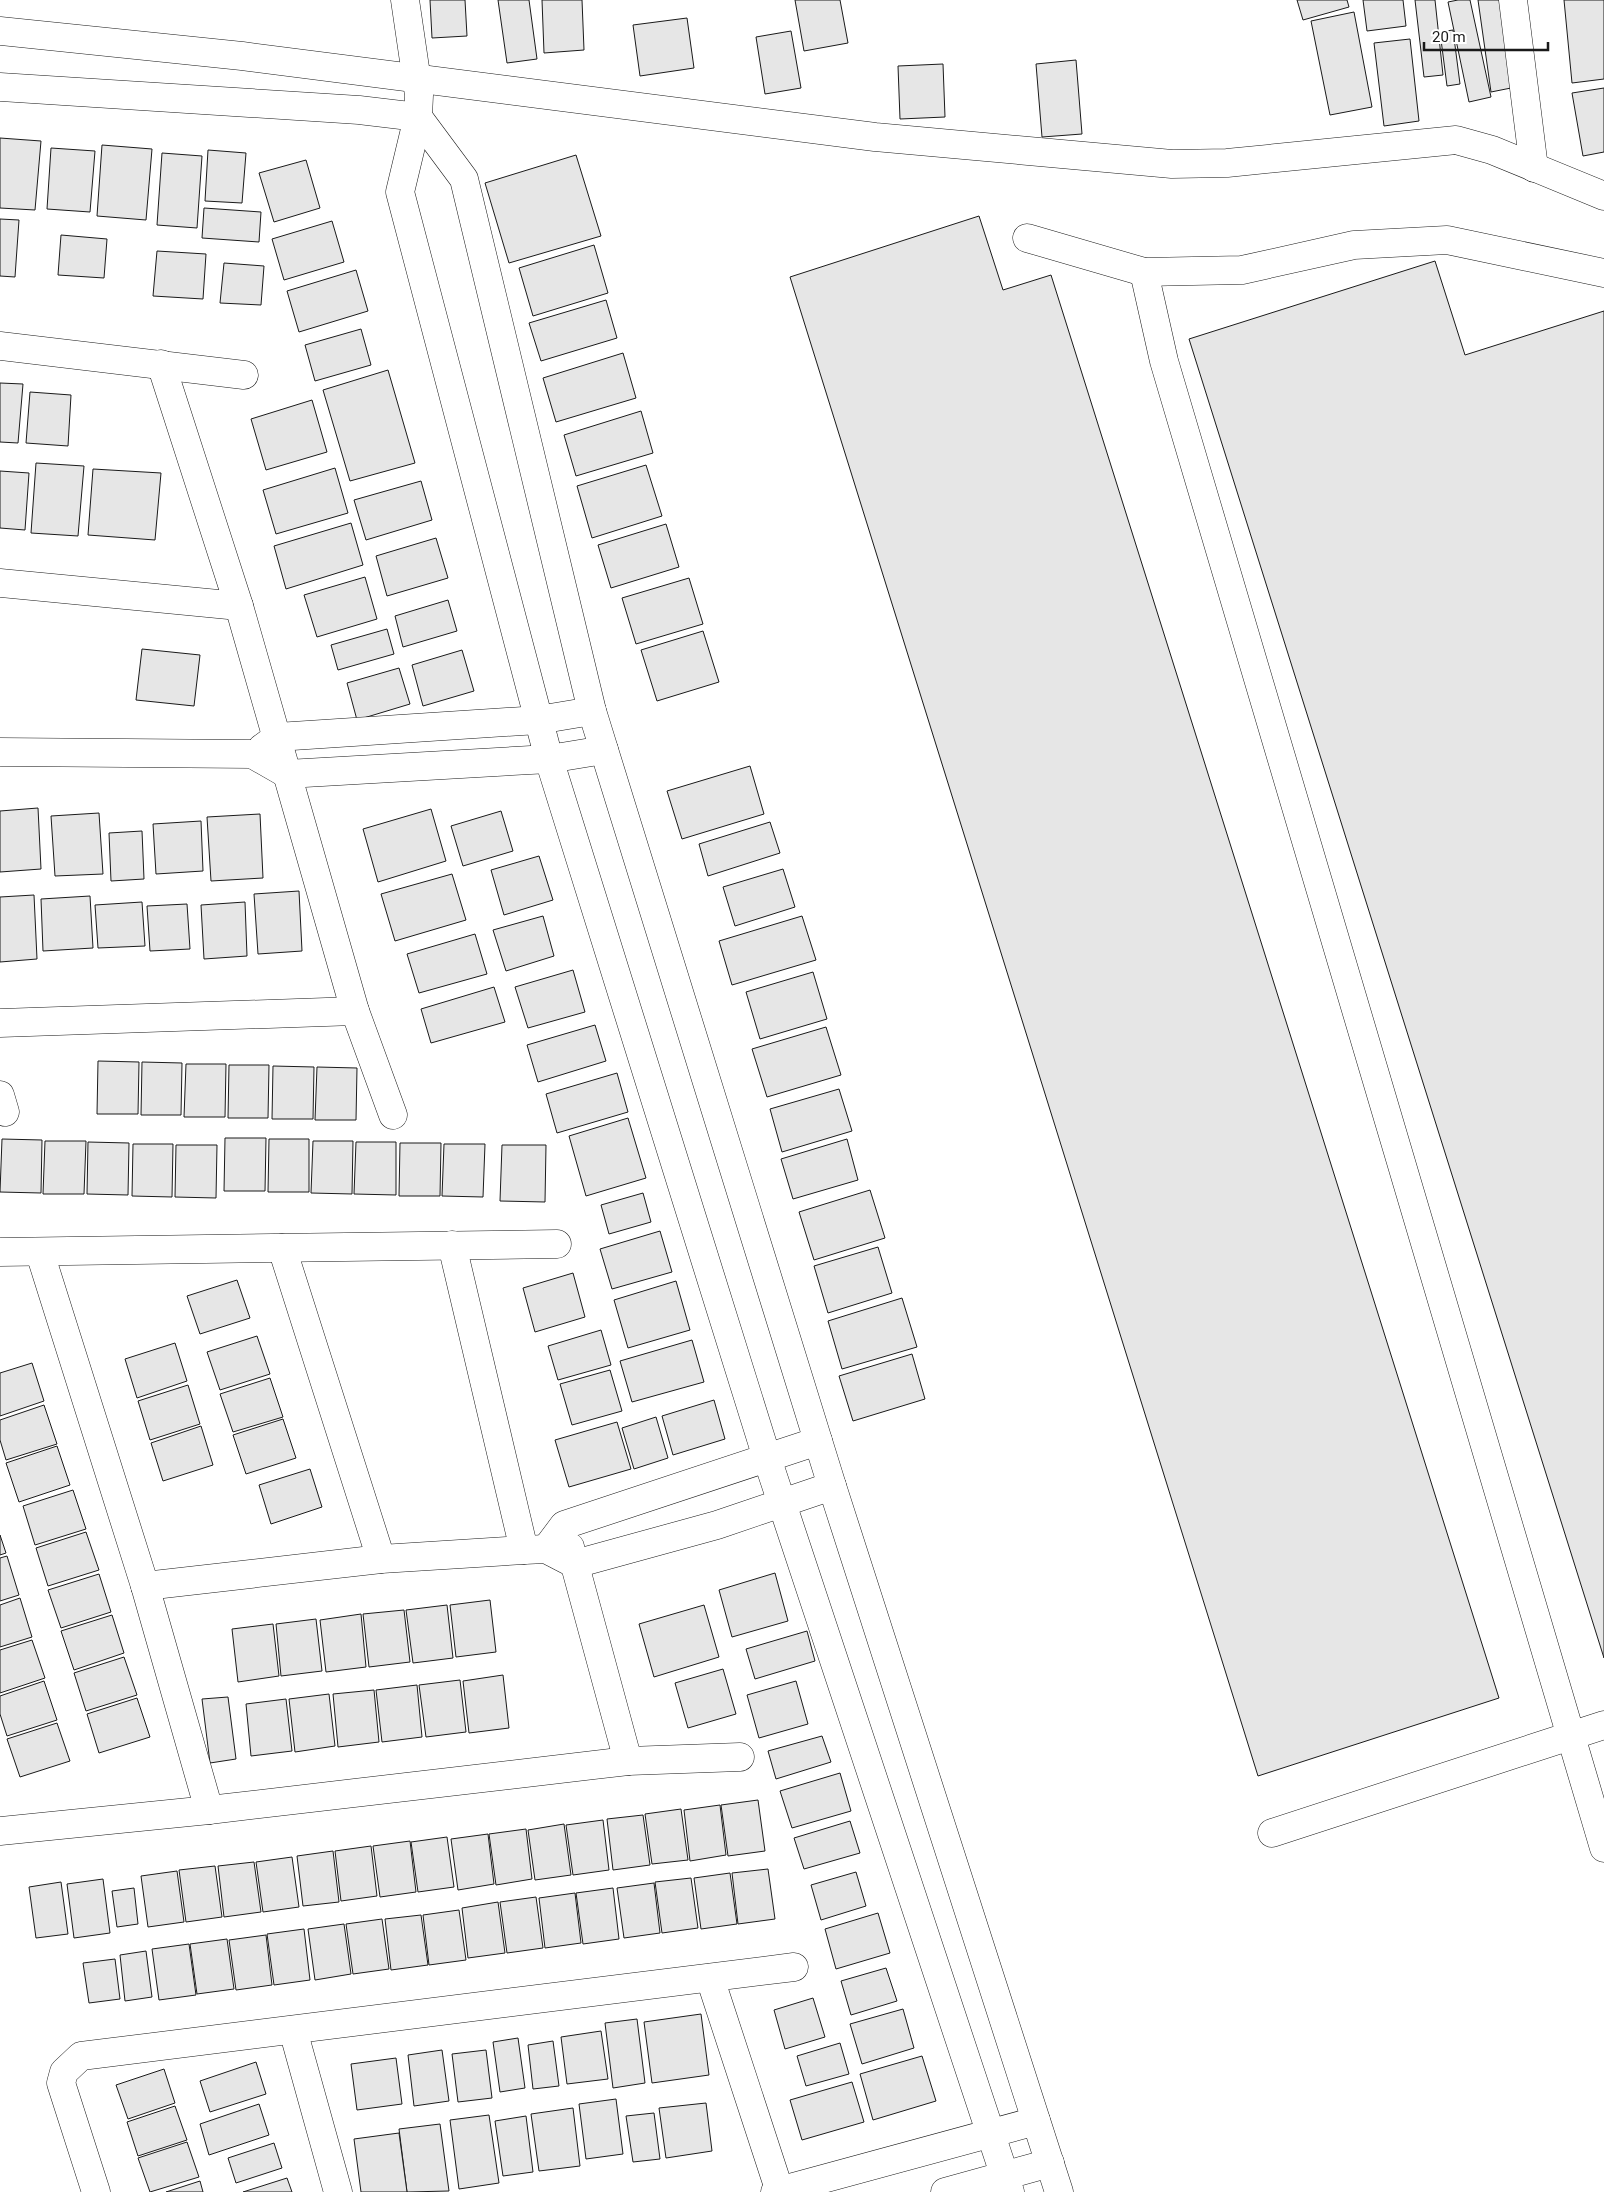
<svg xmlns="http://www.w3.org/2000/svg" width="1604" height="2192" viewBox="0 0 1604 2192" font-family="Roboto,sans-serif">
<rect width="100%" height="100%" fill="#fff"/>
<!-- building -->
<g fill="#e6e6e6" stroke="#1a1a1a">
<path d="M 430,0 L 465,0 L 467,36 L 432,38 Z"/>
<path d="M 498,0 L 529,0 L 537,59 L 507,63 Z"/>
<path d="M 542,0 L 582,0 L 584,50 L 544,53 Z"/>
<path d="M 795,0 L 840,0 L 848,43 L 804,51 Z"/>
<path d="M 1297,0 L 1347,0 L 1349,7 L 1303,20 Z"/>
<path d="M 1363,0 L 1403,0 L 1406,26 L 1367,31 Z"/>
<path d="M 1415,0 L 1435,0 L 1443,75 L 1424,77 Z"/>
<path d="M 1458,0 L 1470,0 L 1491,97 L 1469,102 L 1448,2 Z"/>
<path d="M 1478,0 L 1505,0 L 1516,87 L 1491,92 Z"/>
<path d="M 1564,0 L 1604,0 L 1604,79 L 1572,83 Z"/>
<path d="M 1354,12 L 1372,107 L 1330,115 L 1311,21 Z"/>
<path d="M 687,18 L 694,68 L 640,76 L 633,25 Z"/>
<path d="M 1453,30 L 1460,84 L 1447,86 L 1440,32 Z"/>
<path d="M 791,31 L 801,88 L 765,94 L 756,37 Z"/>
<path d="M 1410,39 L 1419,121 L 1384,126 L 1374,43 Z"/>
<path d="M 1076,60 L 1082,134 L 1042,137 L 1036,64 Z"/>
<path d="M 943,64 L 945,117 L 900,119 L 898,66 Z"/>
<path d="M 1604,88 L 1604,152 L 1583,156 L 1572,93 Z"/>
<path d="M 0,138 L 41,141 L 35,210 L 0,208 Z"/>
<path d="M 102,145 L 152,149 L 146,220 L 97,216 Z"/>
<path d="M 51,148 L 95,151 L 90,212 L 47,209 Z"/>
<path d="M 208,150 L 246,153 L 242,203 L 205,201 Z"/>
<path d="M 162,153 L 202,156 L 197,228 L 157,225 Z"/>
<path d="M 576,155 L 601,236 L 509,263 L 485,183 Z"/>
<path d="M 306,160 L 320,208 L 274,222 L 259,173 Z"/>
<path d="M 204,208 L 261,212 L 259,242 L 202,238 Z"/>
<path d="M 979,216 L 1003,290 L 1051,275 L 1499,1698 L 1258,1776 L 790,277 Z"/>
<path d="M 0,219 L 19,220 L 15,277 L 0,276 Z"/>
<path d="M 332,221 L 344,262 L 284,280 L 272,239 Z"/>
<path d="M 61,235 L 107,239 L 104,278 L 58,275 Z"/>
<path d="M 594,245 L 608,293 L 533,316 L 519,268 Z"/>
<path d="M 157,251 L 206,254 L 203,299 L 153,296 Z"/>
<path d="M 1435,261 L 1465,355 L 1604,311 L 1604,1658 L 1189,339 Z"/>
<path d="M 224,263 L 264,266 L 261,305 L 220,303 Z"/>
<path d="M 356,270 L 368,311 L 299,332 L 287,291 Z"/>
<path d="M 606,300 L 617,338 L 541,361 L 529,323 Z"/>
<path d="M 361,329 L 371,365 L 315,381 L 305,345 Z"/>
<path d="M 623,353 L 636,398 L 556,422 L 543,378 Z"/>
<path d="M 388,370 L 415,463 L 350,481 L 323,390 Z"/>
<path d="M 0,383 L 23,384 L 18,443 L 0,442 Z"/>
<path d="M 30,392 L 71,395 L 68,446 L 26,443 Z"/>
<path d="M 312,400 L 327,452 L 266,470 L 251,419 Z"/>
<path d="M 641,411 L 653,453 L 576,476 L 564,435 Z"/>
<path d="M 36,463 L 84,466 L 78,536 L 31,533 Z"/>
<path d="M 646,465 L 662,516 L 592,538 L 577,486 Z"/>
<path d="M 335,468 L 348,513 L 276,534 L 263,490 Z"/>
<path d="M 93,469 L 161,473 L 155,540 L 88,535 Z"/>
<path d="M 0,471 L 29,473 L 25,530 L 0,528 Z"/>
<path d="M 421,481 L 432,520 L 366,540 L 354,500 Z"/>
<path d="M 351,523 L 363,565 L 286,589 L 274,546 Z"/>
<path d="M 666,524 L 679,567 L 611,588 L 598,545 Z"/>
<path d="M 436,538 L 448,578 L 387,596 L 376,556 Z"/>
<path d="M 365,577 L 377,619 L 317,637 L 304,595 Z"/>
<path d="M 689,578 L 703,624 L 636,644 L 622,598 Z"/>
<path d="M 448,600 L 457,631 L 403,647 L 395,616 Z"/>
<path d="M 387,629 L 394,654 L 338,670 L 331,645 Z"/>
<path d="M 703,631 L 719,682 L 657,701 L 641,650 Z"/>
<path d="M 142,649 L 200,655 L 194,706 L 136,700 Z"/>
<path d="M 462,650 L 474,691 L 423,706 L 412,665 Z"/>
<path d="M 399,668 L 410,704 L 357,720 L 347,683 Z"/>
<path d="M 750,766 L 764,814 L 682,839 L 667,791 Z"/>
<path d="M 38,808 L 41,869 L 0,872 L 0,811 Z"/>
<path d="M 431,809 L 446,861 L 378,882 L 363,829 Z"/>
<path d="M 501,811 L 513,851 L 463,866 L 451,826 Z"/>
<path d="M 99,813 L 103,874 L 55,876 L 51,816 Z"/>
<path d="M 260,814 L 263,878 L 211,881 L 207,817 Z"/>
<path d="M 201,821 L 203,871 L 156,874 L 153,824 Z"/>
<path d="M 770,822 L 780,853 L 708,876 L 699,844 Z"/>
<path d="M 142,831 L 144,879 L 111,881 L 109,833 Z"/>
<path d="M 539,856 L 553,900 L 504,915 L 491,870 Z"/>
<path d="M 783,869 L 795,907 L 735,926 L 723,887 Z"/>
<path d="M 452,874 L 466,920 L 395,941 L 381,894 Z"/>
<path d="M 299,891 L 302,951 L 258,954 L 254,894 Z"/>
<path d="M 34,895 L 37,959 L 0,962 L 0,897 Z"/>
<path d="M 90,896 L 93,948 L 43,951 L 41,899 Z"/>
<path d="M 142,902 L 145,946 L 98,948 L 95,905 Z"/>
<path d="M 245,902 L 247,956 L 204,959 L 201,905 Z"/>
<path d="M 187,904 L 190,949 L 150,951 L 147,906 Z"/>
<path d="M 543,916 L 554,956 L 506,971 L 493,930 Z"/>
<path d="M 802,916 L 816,960 L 732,985 L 719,941 Z"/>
<path d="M 475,934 L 487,974 L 419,993 L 407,954 Z"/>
<path d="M 573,970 L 585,1012 L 528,1028 L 515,987 Z"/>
<path d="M 813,972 L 827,1019 L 760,1039 L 746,992 Z"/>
<path d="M 494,987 L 505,1022 L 431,1043 L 421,1009 Z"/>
<path d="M 595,1025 L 606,1061 L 538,1082 L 527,1045 Z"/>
<path d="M 826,1027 L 841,1075 L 767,1097 L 752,1049 Z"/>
<path d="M 98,1061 L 139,1062 L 138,1114 L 97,1114 Z"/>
<path d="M 142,1062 L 182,1063 L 181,1115 L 141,1115 Z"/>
<path d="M 186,1064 L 226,1064 L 225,1117 L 184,1117 Z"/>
<path d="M 229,1065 L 269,1065 L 268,1118 L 228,1118 Z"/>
<path d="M 273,1066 L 314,1067 L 313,1119 L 272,1119 Z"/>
<path d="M 317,1067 L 357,1068 L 356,1120 L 315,1120 Z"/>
<path d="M 617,1073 L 628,1112 L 557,1133 L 546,1094 Z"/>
<path d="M 839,1089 L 852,1131 L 782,1152 L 770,1109 Z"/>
<path d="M 628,1118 L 646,1178 L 586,1196 L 569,1136 Z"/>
<path d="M 225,1138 L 266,1138 L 265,1191 L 224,1191 Z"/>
<path d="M 2,1139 L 42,1140 L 41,1193 L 0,1192 Z"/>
<path d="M 269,1139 L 309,1139 L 309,1192 L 268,1192 Z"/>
<path d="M 847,1139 L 858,1180 L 793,1199 L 781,1159 Z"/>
<path d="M 45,1141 L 86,1141 L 84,1194 L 43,1194 Z"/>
<path d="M 313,1141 L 353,1141 L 352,1194 L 311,1193 Z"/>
<path d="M 88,1142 L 129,1143 L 128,1195 L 87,1194 Z"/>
<path d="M 356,1142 L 396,1142 L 396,1195 L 354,1194 Z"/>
<path d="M 400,1143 L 441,1143 L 440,1196 L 399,1196 Z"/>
<path d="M 133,1144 L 173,1144 L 172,1197 L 132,1196 Z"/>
<path d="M 444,1144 L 485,1144 L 483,1197 L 442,1196 Z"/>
<path d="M 176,1145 L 217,1145 L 216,1198 L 175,1197 Z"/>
<path d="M 502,1145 L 546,1145 L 545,1202 L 500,1201 Z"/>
<path d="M 870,1190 L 885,1238 L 814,1260 L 799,1212 Z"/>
<path d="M 643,1193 L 651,1222 L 609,1234 L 601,1205 Z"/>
<path d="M 660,1231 L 672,1272 L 612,1289 L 600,1249 Z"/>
<path d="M 878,1247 L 892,1293 L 828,1313 L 814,1266 Z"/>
<path d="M 573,1273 L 585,1317 L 535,1332 L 523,1288 Z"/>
<path d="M 237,1280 L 250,1318 L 200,1334 L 187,1296 Z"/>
<path d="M 676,1281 L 690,1330 L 628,1348 L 614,1300 Z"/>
<path d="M 902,1298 L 917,1347 L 842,1369 L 828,1321 Z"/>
<path d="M 601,1330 L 611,1365 L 558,1380 L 548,1346 Z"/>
<path d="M 257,1336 L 270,1374 L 220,1390 L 207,1352 Z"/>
<path d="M 692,1340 L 704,1382 L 632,1402 L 620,1361 Z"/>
<path d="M 175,1343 L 187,1381 L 137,1398 L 125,1359 Z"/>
<path d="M 912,1354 L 925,1399 L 853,1421 L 839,1376 Z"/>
<path d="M 32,1363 L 44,1401 L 0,1416 L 0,1373 Z"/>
<path d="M 610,1370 L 622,1411 L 572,1425 L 560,1384 Z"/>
<path d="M 270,1378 L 283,1417 L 233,1432 L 220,1394 Z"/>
<path d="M 188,1385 L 200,1424 L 150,1440 L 138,1401 Z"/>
<path d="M 714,1400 L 725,1439 L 673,1455 L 662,1416 Z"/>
<path d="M 44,1405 L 57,1444 L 6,1460 L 0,1440 L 0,1420 Z"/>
<path d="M 656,1417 L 668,1458 L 634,1469 L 622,1428 Z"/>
<path d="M 283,1419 L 296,1458 L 246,1474 L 233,1435 Z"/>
<path d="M 617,1422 L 631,1469 L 569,1487 L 555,1440 Z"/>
<path d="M 201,1426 L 213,1465 L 163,1481 L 151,1443 Z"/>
<path d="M 57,1446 L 70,1485 L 19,1502 L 6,1463 Z"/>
<path d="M 310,1469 L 322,1507 L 271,1524 L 259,1485 Z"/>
<path d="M 73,1490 L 86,1529 L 35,1545 L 23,1506 Z"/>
<path d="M 86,1532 L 99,1570 L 48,1586 L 36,1548 Z"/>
<path d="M 0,1535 L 6,1553 L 0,1555 Z"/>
<path d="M 7,1556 L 19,1595 L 0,1601 L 0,1558 Z"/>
<path d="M 775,1573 L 788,1621 L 732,1637 L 719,1590 Z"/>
<path d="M 99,1574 L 111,1612 L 61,1628 L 48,1590 Z"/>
<path d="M 20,1598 L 32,1637 L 0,1647 L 0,1605 Z"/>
<path d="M 490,1600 L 496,1652 L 456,1657 L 450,1605 Z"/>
<path d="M 447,1605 L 453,1658 L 413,1663 L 406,1610 Z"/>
<path d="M 704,1605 L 719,1657 L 654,1677 L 639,1624 Z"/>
<path d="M 404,1610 L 410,1662 L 369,1667 L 363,1614 Z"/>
<path d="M 361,1614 L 366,1667 L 326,1672 L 320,1620 Z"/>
<path d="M 112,1615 L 124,1653 L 74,1670 L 61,1631 Z"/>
<path d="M 316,1619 L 322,1671 L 281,1676 L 276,1624 Z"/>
<path d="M 273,1624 L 279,1676 L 238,1682 L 232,1629 Z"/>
<path d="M 807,1631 L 815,1661 L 755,1679 L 746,1649 Z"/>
<path d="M 32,1640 L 45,1678 L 0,1693 L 0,1650 Z"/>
<path d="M 124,1657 L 137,1695 L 86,1711 L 74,1673 Z"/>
<path d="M 723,1669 L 736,1714 L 688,1728 L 675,1683 Z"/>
<path d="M 503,1675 L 509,1728 L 469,1733 L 463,1681 Z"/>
<path d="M 460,1680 L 466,1732 L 426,1737 L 419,1685 Z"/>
<path d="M 44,1681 L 57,1720 L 7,1736 L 0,1714 L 0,1696 Z"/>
<path d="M 796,1681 L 808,1724 L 759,1738 L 747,1695 Z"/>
<path d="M 417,1685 L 422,1737 L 382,1742 L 376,1690 Z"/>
<path d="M 374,1690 L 379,1742 L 338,1747 L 333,1694 Z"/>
<path d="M 329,1694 L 335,1746 L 295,1752 L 289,1699 Z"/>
<path d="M 228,1697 L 236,1759 L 210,1763 L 202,1699 Z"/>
<path d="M 137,1698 L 150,1737 L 99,1753 L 87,1714 Z"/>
<path d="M 286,1699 L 292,1751 L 251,1756 L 246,1704 Z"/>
<path d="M 57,1723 L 70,1761 L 20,1777 L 7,1739 Z"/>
<path d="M 822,1736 L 831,1762 L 776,1779 L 768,1751 Z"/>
<path d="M 840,1773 L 851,1811 L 792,1828 L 780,1791 Z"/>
<path d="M 758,1800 L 765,1851 L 728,1856 L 721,1805 Z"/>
<path d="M 720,1805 L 726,1855 L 690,1861 L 684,1810 Z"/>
<path d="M 681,1809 L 688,1860 L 652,1864 L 645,1814 Z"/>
<path d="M 643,1815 L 650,1865 L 613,1870 L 607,1819 Z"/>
<path d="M 603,1820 L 609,1870 L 573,1875 L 566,1825 Z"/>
<path d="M 850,1821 L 860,1853 L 804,1869 L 794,1838 Z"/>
<path d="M 564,1824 L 571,1875 L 535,1880 L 528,1830 Z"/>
<path d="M 526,1829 L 532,1879 L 496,1885 L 489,1834 Z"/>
<path d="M 488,1834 L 494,1884 L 458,1890 L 451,1839 Z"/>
<path d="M 447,1837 L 454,1887 L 418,1892 L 411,1842 Z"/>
<path d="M 410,1841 L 416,1892 L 380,1897 L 373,1846 Z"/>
<path d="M 371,1846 L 377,1896 L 341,1901 L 335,1851 Z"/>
<path d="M 333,1851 L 339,1902 L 303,1906 L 297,1856 Z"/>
<path d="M 292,1857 L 299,1907 L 263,1912 L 256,1862 Z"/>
<path d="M 254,1862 L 261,1912 L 224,1917 L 218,1866 Z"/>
<path d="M 215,1866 L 222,1917 L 186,1922 L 179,1870 Z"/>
<path d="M 768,1869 L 775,1919 L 738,1924 L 732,1873 Z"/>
<path d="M 177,1871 L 184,1922 L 148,1927 L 141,1876 Z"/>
<path d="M 856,1872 L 866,1906 L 821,1920 L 811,1885 Z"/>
<path d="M 730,1873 L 737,1924 L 701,1929 L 694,1878 Z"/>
<path d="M 691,1878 L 698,1928 L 662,1933 L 655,1882 Z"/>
<path d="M 103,1879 L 110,1933 L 74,1938 L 67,1884 Z"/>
<path d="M 61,1882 L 68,1934 L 36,1938 L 29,1887 Z"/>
<path d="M 654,1883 L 660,1933 L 624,1938 L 617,1888 Z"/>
<path d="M 134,1888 L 138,1924 L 117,1927 L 112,1891 Z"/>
<path d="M 613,1888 L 619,1939 L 583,1944 L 576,1893 Z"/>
<path d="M 575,1893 L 581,1943 L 545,1948 L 539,1898 Z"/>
<path d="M 536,1897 L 543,1948 L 507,1953 L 500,1902 Z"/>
<path d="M 498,1902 L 505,1953 L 468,1958 L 462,1908 Z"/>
<path d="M 459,1910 L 466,1960 L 429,1965 L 423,1915 Z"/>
<path d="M 878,1913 L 890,1953 L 836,1969 L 825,1929 Z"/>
<path d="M 421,1915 L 428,1965 L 391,1970 L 385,1919 Z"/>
<path d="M 382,1919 L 389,1969 L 353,1974 L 346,1924 Z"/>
<path d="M 344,1924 L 351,1974 L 315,1980 L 308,1929 Z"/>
<path d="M 304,1929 L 310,1980 L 274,1985 L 267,1934 Z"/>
<path d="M 266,1935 L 272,1985 L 236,1990 L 229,1940 Z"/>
<path d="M 227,1939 L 234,1989 L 197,1994 L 190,1944 Z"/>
<path d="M 189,1944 L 196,1995 L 159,2000 L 152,1949 Z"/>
<path d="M 146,1951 L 152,1997 L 125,2001 L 120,1955 Z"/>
<path d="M 115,1959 L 120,1999 L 89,2003 L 83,1963 Z"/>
<path d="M 886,1968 L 897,2001 L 851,2015 L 841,1981 Z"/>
<path d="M 813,1998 L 825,2037 L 785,2049 L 774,2010 Z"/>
<path d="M 903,2009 L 914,2048 L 862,2064 L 850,2024 Z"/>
<path d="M 701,2014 L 709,2075 L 652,2083 L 644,2022 Z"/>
<path d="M 637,2019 L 645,2083 L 613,2088 L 605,2023 Z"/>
<path d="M 601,2031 L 608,2079 L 567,2084 L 561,2037 Z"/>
<path d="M 518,2038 L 525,2088 L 500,2092 L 493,2042 Z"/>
<path d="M 553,2041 L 559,2086 L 533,2089 L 528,2045 Z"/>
<path d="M 840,2043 L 849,2074 L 806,2086 L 797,2056 Z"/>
<path d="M 442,2050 L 449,2101 L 414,2106 L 408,2055 Z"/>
<path d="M 486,2050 L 492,2098 L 458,2102 L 452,2054 Z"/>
<path d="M 922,2056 L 936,2101 L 873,2120 L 860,2074 Z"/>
<path d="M 396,2058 L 402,2104 L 357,2110 L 351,2064 Z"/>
<path d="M 256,2062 L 266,2094 L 210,2112 L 200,2081 Z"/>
<path d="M 164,2069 L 175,2103 L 128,2119 L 116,2085 Z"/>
<path d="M 852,2082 L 864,2122 L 802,2140 L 790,2100 Z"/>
<path d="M 616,2099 L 623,2154 L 586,2159 L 579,2104 Z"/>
<path d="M 706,2103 L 712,2151 L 666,2158 L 659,2108 Z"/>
<path d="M 259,2104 L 269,2135 L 209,2155 L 200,2124 Z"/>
<path d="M 175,2106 L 187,2140 L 138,2156 L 127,2122 Z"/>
<path d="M 573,2108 L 580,2166 L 539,2171 L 531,2114 Z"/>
<path d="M 654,2113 L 660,2159 L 633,2162 L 626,2116 Z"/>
<path d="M 489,2115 L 499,2183 L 459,2189 L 450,2120 Z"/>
<path d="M 526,2116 L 533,2172 L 503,2176 L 495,2121 Z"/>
<path d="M 440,2124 L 449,2191 L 407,2192 L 399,2129 Z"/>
<path d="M 399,2133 L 407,2192 L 361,2192 L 354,2139 Z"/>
<path d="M 187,2142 L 199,2177 L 150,2192 L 138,2158 Z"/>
<path d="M 274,2143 L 282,2168 L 236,2183 L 228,2158 Z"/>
<path d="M 287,2178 L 292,2192 L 243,2192 Z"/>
<path d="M 200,2181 L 203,2192 L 166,2192 Z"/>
</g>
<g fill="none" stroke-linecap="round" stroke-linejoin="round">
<defs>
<g id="minor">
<path d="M 405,0 L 419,95 L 418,117 L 400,192 L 549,759 L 767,1458 L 1010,2192"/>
<path d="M 1513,0 L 1534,168"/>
<path d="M 0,31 L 242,56 L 875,137 L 1172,164 L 1227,163 L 1456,140 L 1492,150 L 1604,196"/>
<path d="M 0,87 L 359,110 L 418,117 L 464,179 L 592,711 L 832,1486 L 1059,2192"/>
<path d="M 1027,238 L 1144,272 L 1242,270 L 1354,245 L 1447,240 L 1604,273"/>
<path d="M 1144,272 L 1164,361 L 1604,1848"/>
<path d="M 0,346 L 244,375"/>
<path d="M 161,364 L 239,606 L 355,1011 L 393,1115"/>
<path d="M 0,583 L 239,606"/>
<path d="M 262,748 L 277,737 L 538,720 L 592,711"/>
<path d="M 0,752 L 252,754 L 287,774 L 549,759 L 604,750"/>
<path d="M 0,1023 L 355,1011"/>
<path d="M 0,1095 L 5,1112"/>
<path d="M 452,1245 L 524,1550"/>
<path d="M 282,1248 L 381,1559"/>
<path d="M 0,1252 L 557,1244"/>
<path d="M 40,1253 L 145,1586 L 209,1810"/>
<path d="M 570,1547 L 628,1761"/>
<path d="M 546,1549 L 564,1525 L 818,1441"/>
<path d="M 145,1586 L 381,1559 L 524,1550 L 546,1549 L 575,1564 L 717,1525 L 832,1486"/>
<path d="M 0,1831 L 209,1810 L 628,1761 L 740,1757"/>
<path d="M 1272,1833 L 1604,1725"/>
<path d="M 710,1978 L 780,2192"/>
<path d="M 293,2030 L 338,2192"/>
<path d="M 96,2192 L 61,2083 L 64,2072 L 81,2056 L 794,1967"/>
<path d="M 775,2192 L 1036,2121"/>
<path d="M 945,2192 L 1050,2163"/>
</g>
</defs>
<!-- minor casing -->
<use href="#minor" stroke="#1a1a1a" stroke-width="29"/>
<!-- minor -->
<use href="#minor" stroke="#fff" stroke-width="28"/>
</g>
<!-- scale -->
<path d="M1424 42v8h124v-8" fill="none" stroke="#1a1a1a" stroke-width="2.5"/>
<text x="1432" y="42" font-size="15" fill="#1a1a1a" stroke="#ffffff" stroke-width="4" paint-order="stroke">20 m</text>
</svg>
